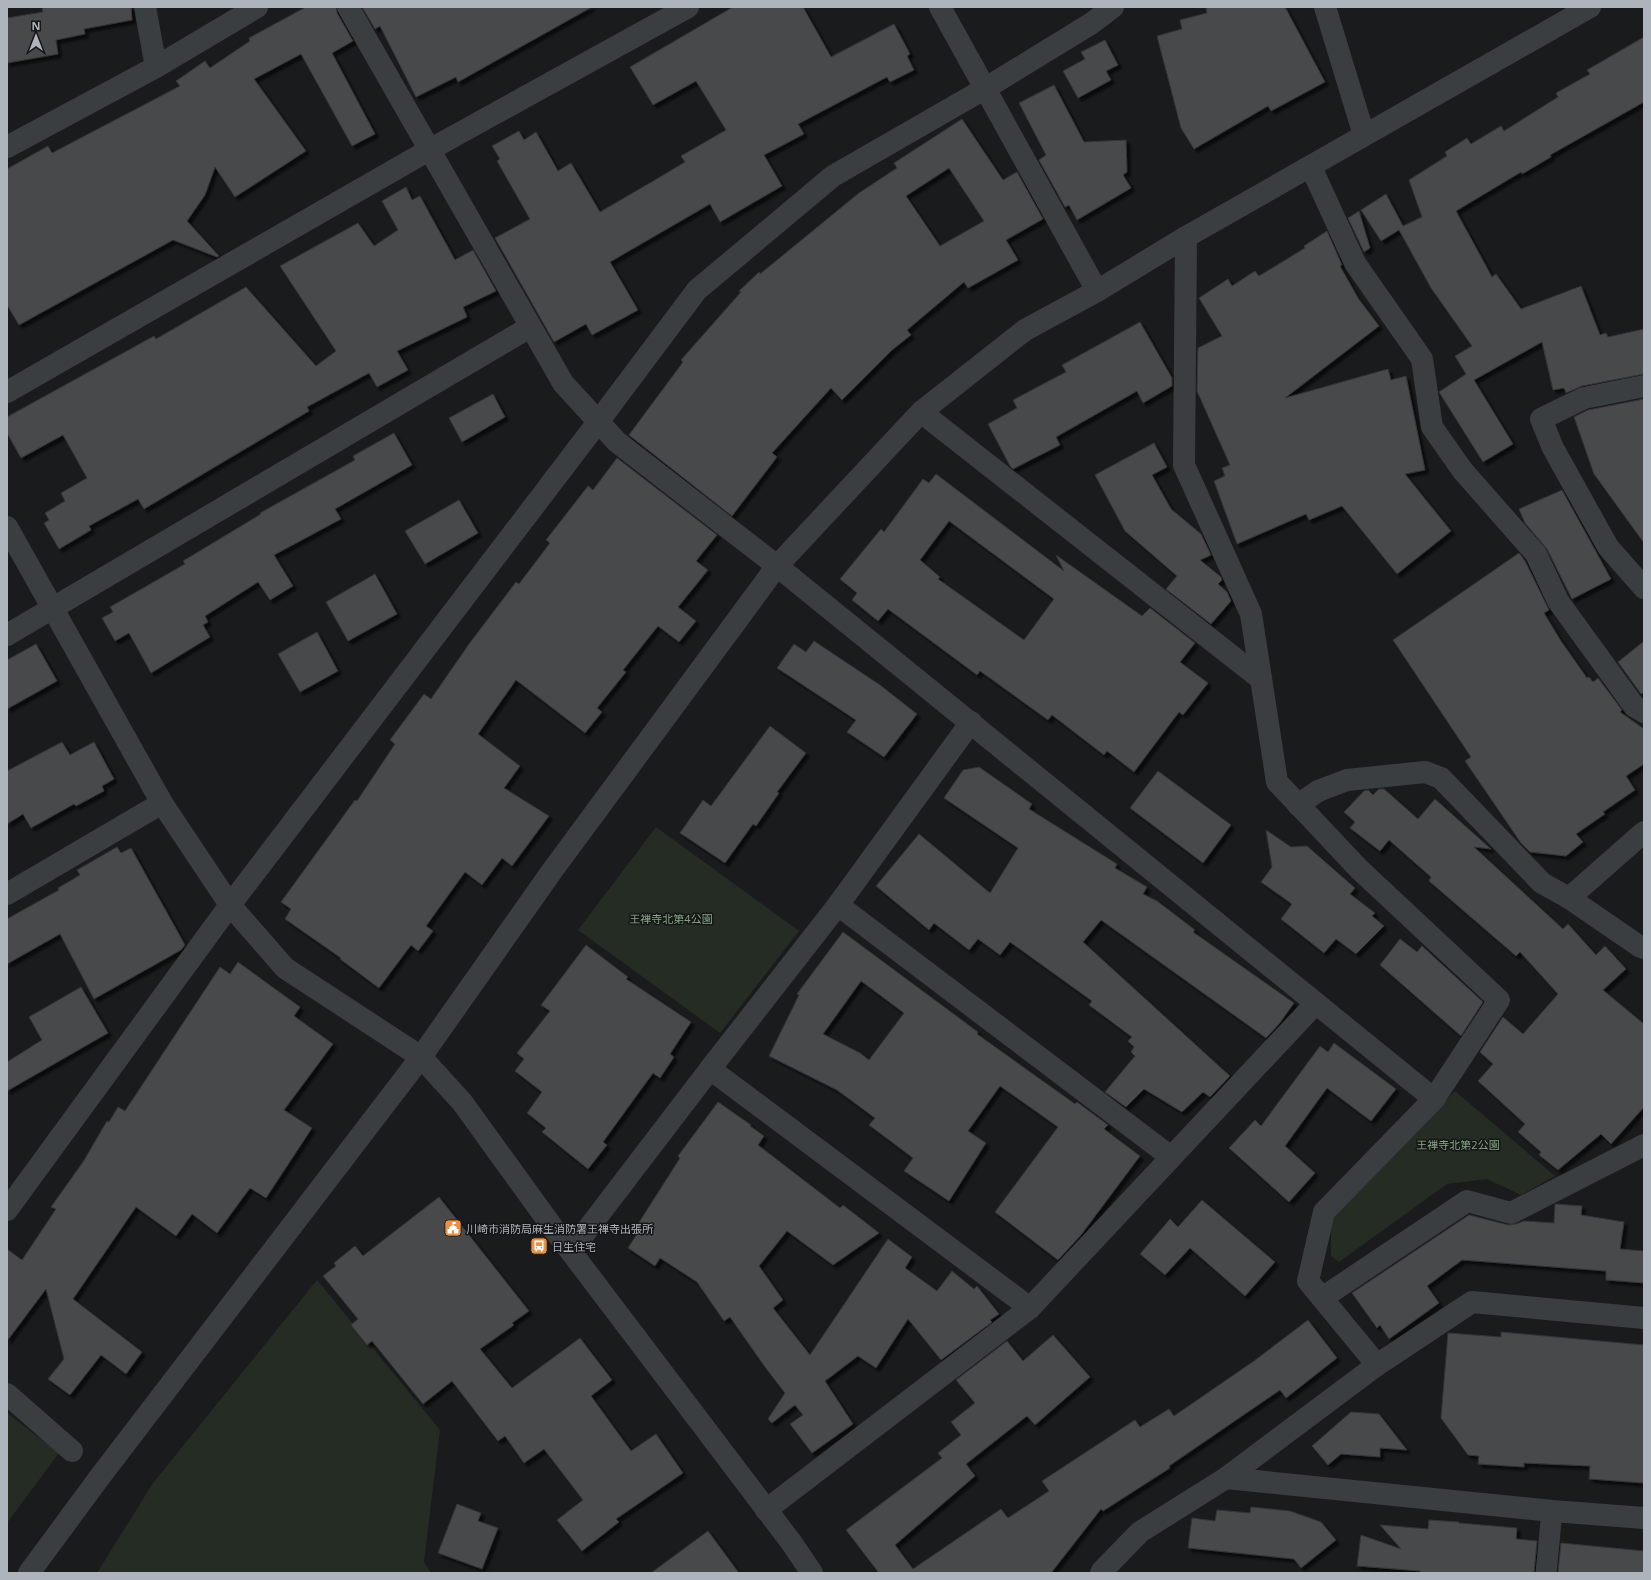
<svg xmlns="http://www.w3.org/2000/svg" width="1651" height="1580" viewBox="0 0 1651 1580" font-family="'Open Sans','Noto Sans JP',sans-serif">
<defs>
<filter id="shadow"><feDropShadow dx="3.5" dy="3.5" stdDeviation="1" flood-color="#0009"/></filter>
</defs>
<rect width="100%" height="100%" fill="#1a1b1c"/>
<!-- green -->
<g fill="#252c24">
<path d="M 656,827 L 799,931 L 720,1033 L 578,930 Z"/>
<path d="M 1455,1091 L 1555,1176 L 1521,1195 L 1487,1179 L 1447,1184 L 1339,1262 L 1331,1256 L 1331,1221 Z"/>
<path d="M 317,1280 L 440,1430 L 424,1562 L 431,1573 L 97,1573 L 153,1483 Z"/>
<path d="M 7,1413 L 59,1453 L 7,1523 Z"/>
</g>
<!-- building -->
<g fill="#47494c" stroke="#343538" fill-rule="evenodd" filter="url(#shadow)">
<path d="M 42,7 L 131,7 L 132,20 L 84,29 L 85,34 L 56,40 L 58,54 L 7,63 L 7,18 L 43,12 Z"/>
<path d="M 306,7 L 336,7 L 337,13 L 353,41 L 332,53 L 375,134 L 352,146 L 301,54 L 254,79 L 306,151 L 235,197 L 215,167 L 205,195 L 187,221 L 219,256 L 217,257 L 173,240 L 19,325 L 7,305 L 7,169 L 48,146 L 52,153 L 180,86 L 176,81 L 205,61 L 210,68 L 250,41 L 249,38 Z"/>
<path d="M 362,7 L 592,7 L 458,82 L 456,77 L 416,97 L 380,26 L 375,29 Z"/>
<path d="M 733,7 L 803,7 L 831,57 L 894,24 L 910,54 L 907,56 L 914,70 L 890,82 L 887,77 L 798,124 L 804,134 L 764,155 L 782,186 L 720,222 L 710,204 L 610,262 L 638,310 L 592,335 L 586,324 L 554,342 L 495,238 L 530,219 L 497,161 L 500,159 L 492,146 L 519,131 L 524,140 L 536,132 L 558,171 L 571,163 L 600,212 L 655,180 L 685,162 L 681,156 L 726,130 L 696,81 L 653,105 L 630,67 Z"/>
<path d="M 1206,7 L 1285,7 L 1325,82 L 1271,111 L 1268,106 L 1194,149 L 1181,128 L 1157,36 L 1182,29 L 1180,20 L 1207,13 Z"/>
<path d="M 1644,37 L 1644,102 L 1550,155 L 1551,157 L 1522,174 L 1521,172 L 1456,211 L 1492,277 L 1496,274 L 1521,309 L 1581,286 L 1600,335 L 1606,333 L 1608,337 L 1644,329 L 1644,374 L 1582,386 L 1566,393 L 1564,388 L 1553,390 L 1542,342 L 1474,380 L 1513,444 L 1483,462 L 1439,392 L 1466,374 L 1455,356 L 1472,346 L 1431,288 L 1399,230 L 1381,241 L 1361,210 L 1386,194 L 1403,226 L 1422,217 L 1409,180 L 1447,156 L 1445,152 L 1467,138 L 1471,144 L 1501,126 L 1504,131 L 1558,97 L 1556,93 L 1590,74 L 1587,70 Z"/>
<path d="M 1105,40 L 1118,65 L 1106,71 L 1111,80 L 1078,98 L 1063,71 L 1085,59 L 1081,52 Z"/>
<path d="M 1054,85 L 1084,142 L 1126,140 L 1127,172 L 1123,175 L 1131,188 L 1077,220 L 1069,205 L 1065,207 L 1039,160 L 1046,155 L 1019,103 Z"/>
<path d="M 962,119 L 1003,180 L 1017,172 L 1043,219 L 1006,240 L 1018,260 L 968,288 L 964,282 L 907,330 L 911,335 L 892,350 L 842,400 L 831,388 L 772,453 L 777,457 L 732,516 L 629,435 L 683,362 L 681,360 L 741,292 L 739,291 L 759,272 L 760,274 L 859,193 L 897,168 L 894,163 ZM 949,168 L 984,221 L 940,246 L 906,196 Z"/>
<path d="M 406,187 L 412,200 L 420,196 L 455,260 L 473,250 L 496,291 L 463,307 L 467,317 L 397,351 L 408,370 L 377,387 L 369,373 L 307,407 L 309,411 L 144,509 L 138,499 L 89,526 L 91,530 L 59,549 L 44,523 L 49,520 L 45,513 L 65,501 L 61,493 L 87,478 L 63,435 L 21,458 L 7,433 L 7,417 L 154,336 L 156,339 L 246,287 L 316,366 L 336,351 L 280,266 L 358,223 L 374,246 L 398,230 L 382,201 Z"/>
<path d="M 1359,211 L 1370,248 L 1364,252 L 1348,218 Z"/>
<path d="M 1327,231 L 1342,265 L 1340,266 L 1358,298 L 1379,326 L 1285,398 L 1388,369 L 1391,380 L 1406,376 L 1425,470 L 1405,474 L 1451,531 L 1397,574 L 1342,506 L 1309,520 L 1306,514 L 1237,544 L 1214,481 L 1225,476 L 1222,468 L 1230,465 L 1197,391 L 1198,348 L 1222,336 L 1199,298 L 1228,279 L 1232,286 L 1255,271 L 1259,276 L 1305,248 L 1304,246 Z"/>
<path d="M 1140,322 L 1172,378 L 1172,386 L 1143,403 L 1137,391 L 1056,437 L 1060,445 L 1013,469 L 1010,466 L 988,424 L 1017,408 L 1013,400 L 1066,372 L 1062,365 Z"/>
<path d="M 493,394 L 505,417 L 462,442 L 449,418 Z"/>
<path d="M 1644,399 L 1644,543 L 1594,474 L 1574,417 L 1588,410 Z"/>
<path d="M 394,433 L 412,465 L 335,509 L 341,519 L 274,555 L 293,586 L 270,600 L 258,582 L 205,616 L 208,622 L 203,625 L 210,637 L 151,673 L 129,633 L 115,641 L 102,618 L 113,612 L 110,607 L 185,564 L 183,561 L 261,514 L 260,513 L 355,460 L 353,456 Z"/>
<path d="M 1154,443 L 1167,467 L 1152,475 L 1171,509 L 1201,534 L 1211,555 L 1200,560 L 1221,577 L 1222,580 L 1218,584 L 1227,592 L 1231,601 L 1211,624 L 1166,589 L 1177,576 L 1125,531 L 1095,475 Z"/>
<path d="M 617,458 L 717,535 L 696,561 L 708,570 L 678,607 L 696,621 L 679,642 L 658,626 L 623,670 L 626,672 L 597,708 L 602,712 L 585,733 L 516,680 L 478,734 L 520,766 L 504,788 L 549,816 L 512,866 L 502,858 L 482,885 L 465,872 L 426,926 L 433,931 L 418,951 L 411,945 L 379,988 L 340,959 L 341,958 L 285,919 L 291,909 L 281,902 L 355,800 L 357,801 L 395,744 L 390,740 L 424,694 L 431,699 L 469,644 L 516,582 L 519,584 L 550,543 L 546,540 L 588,486 L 593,490 Z"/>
<path d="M 936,474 L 1064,571 L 1056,555 L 1142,616 L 1150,608 L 1195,643 L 1180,662 L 1208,683 L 1183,715 L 1179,712 L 1134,772 L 1107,751 L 1104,755 L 1052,715 L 1048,720 L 980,671 L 977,675 L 888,609 L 878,621 L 852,600 L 857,593 L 840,579 L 881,529 L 884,532 L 923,479 L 929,483 ZM 949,521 L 1054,599 L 1024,640 L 938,579 L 940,577 L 920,560 Z"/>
<path d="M 1562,490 L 1611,579 L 1572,599 L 1547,549 L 1525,523 L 1519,509 Z"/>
<path d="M 459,500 L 478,533 L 425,564 L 405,531 Z"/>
<path d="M 1519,553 L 1525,561 L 1549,610 L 1544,613 L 1561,641 L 1587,678 L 1589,677 L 1593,682 L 1598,678 L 1622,710 L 1620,712 L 1644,729 L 1644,764 L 1626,776 L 1635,790 L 1603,812 L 1605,814 L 1576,834 L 1583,842 L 1566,856 L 1530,852 L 1521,843 L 1465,761 L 1471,757 L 1393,640 Z"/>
<path d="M 375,574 L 397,614 L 348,641 L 326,602 Z"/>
<path d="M 317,632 L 338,671 L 300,692 L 278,654 Z"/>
<path d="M 814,641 L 880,685 L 917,714 L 884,757 L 847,732 L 856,720 L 777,668 L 794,644 L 806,652 Z"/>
<path d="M 1644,641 L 1644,692 L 1641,694 L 1618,662 Z"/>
<path d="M 36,644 L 57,681 L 7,709 L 7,660 Z"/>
<path d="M 770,726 L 806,753 L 777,792 L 779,793 L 756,826 L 753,824 L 725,863 L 680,833 L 703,800 L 711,806 Z"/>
<path d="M 62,742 L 70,755 L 94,742 L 114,779 L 102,786 L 104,791 L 76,806 L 74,804 L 31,828 L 23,814 L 7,824 L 7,771 Z"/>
<path d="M 979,767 L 1032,804 L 1029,809 L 1117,864 L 1115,868 L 1147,887 L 1143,894 L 1157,901 L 1195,930 L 1193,932 L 1294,1003 L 1279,1024 L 1266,1038 L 1101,920 L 1083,942 L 1230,1076 L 1210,1097 L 1203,1092 L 1182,1112 L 1144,1089 L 1126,1107 L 1105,1092 L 1135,1056 L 1131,1052 L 1134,1047 L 1128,1041 L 1132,1037 L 1089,1005 L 1092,1001 L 1010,942 L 1000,955 L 978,939 L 969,950 L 934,923 L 929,930 L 876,886 L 919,834 L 990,893 L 1018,848 L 944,798 L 963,770 Z"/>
<path d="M 1158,771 L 1231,825 L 1203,863 L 1130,808 Z"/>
<path d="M 1379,789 L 1384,789 L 1418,819 L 1435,799 L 1491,849 L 1474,847 L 1563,929 L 1568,924 L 1596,955 L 1605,946 L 1626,969 L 1603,990 L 1644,1024 L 1644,1107 L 1611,1144 L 1601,1134 L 1558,1170 L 1539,1155 L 1541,1152 L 1518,1132 L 1525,1124 L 1478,1081 L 1493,1064 L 1480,1052 L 1503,1017 L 1523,1034 L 1558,994 L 1520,952 L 1516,956 L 1429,881 L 1431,877 L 1389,840 L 1380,851 L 1350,828 L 1355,822 L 1344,812 L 1364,791 L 1368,790 L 1373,795 Z"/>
<path d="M 1266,830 L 1291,847 L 1307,846 L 1355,888 L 1350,894 L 1375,913 L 1372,916 L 1384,926 L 1356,954 L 1336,939 L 1324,953 L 1281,919 L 1292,904 L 1261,882 L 1272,867 Z"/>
<path d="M 117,847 L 121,853 L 131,848 L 185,945 L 181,950 L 94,999 L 60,934 L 7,964 L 7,919 L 59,890 L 58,888 L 80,875 L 77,870 Z"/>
<path d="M 843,932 L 978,1032 L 977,1034 L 1075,1104 L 1077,1102 L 1085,1108 L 1108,1125 L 1104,1129 L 1140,1156 L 1081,1235 L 1058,1260 L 995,1212 L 1058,1127 L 1000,1086 L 968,1131 L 986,1143 L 949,1201 L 904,1171 L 913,1158 L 869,1125 L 875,1118 L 837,1090 L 769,1056 L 799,995 L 797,994 ZM 861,981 L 904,1013 L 869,1060 L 860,1053 L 823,1034 Z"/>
<path d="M 1400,939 L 1417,952 L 1422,946 L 1483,1002 L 1461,1036 L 1380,965 Z"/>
<path d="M 586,945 L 628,977 L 626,979 L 691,1022 L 670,1054 L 674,1057 L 660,1078 L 653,1073 L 645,1084 L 603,1142 L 607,1145 L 588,1169 L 542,1132 L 546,1128 L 527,1113 L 542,1092 L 515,1071 L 524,1059 L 517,1053 L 550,1011 L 541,1005 Z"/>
<path d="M 238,962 L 300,1007 L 294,1016 L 333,1044 L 284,1110 L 312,1128 L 266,1198 L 250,1188 L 217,1233 L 192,1214 L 176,1236 L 136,1207 L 73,1299 L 142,1352 L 126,1374 L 101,1355 L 70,1395 L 48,1379 L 64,1359 L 46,1289 L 7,1341 L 7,1249 L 22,1260 L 56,1209 L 51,1207 L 83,1162 L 107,1121 L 109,1122 L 118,1107 L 125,1111 L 220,967 L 230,974 Z"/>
<path d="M 81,987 L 108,1033 L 7,1091 L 7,1062 L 42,1040 L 29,1017 Z"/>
<path d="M 1334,1043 L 1396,1089 L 1371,1121 L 1327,1088 L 1285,1146 L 1315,1173 L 1289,1202 L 1229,1148 L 1255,1120 L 1261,1126 L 1320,1046 L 1328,1052 Z"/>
<path d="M 718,1102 L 751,1125 L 750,1126 L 764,1136 L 758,1145 L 840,1208 L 843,1205 L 879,1233 L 833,1265 L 787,1231 L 759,1266 L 783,1300 L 773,1308 L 810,1355 L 888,1239 L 912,1257 L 905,1268 L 937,1291 L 952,1271 L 974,1289 L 977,1286 L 999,1314 L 990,1320 L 992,1322 L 941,1360 L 908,1319 L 876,1368 L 858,1356 L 825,1381 L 853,1424 L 812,1453 L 790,1424 L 803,1415 L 795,1405 L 772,1423 L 768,1419 L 785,1393 L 765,1367 L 730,1317 L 724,1321 L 697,1282 L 660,1258 L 655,1266 L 628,1248 L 637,1234 L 633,1232 L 680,1158 L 678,1156 Z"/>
<path d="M 439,1197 L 529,1311 L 512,1323 L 514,1325 L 480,1349 L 512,1388 L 580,1338 L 612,1380 L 591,1396 L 631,1451 L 656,1434 L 683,1473 L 616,1519 L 619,1522 L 582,1551 L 557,1520 L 583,1500 L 544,1449 L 524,1463 L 505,1436 L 498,1441 L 452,1381 L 423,1404 L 372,1341 L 367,1345 L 351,1325 L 358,1319 L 323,1276 L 336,1266 L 334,1263 L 355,1246 L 363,1256 Z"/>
<path d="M 1202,1200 L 1275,1262 L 1245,1296 L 1190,1248 L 1165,1275 L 1140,1254 L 1170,1219 L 1178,1227 Z"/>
<path d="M 1555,1204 L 1582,1206 L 1581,1215 L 1624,1222 L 1620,1249 L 1644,1251 L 1644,1283 L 1606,1280 L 1606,1271 L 1462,1260 L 1427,1286 L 1439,1303 L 1389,1339 L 1380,1325 L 1377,1328 L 1352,1293 L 1469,1215 L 1508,1225 L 1516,1224 L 1524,1221 L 1554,1223 Z"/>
<path d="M 1308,1320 L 1337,1358 L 1286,1398 L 1280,1390 L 1169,1466 L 1170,1468 L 1103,1511 L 1101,1509 L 1051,1573 L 879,1573 L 846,1530 L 942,1458 L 938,1453 L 961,1435 L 951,1422 L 975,1403 L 956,1380 L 1007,1341 L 1023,1361 L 1053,1335 L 1090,1377 L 1035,1425 L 1027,1416 L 966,1464 L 975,1476 L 895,1545 L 913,1569 L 1001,1509 L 1008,1518 L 1049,1491 L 1042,1481 L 1135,1420 L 1140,1427 L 1169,1409 L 1174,1416 L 1254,1361 Z"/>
<path d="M 1501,1332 L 1644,1345 L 1644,1483 L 1589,1479 L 1590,1466 L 1524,1463 L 1524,1467 L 1478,1464 L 1479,1456 L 1468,1455 L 1441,1418 L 1448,1333 L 1501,1337 Z"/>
<path d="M 1351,1412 L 1379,1414 L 1407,1450 L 1380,1448 L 1380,1457 L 1341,1454 L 1328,1465 L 1312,1446 Z"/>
<path d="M 457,1504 L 481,1513 L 478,1521 L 498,1528 L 482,1569 L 438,1553 Z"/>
<path d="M 1251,1507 L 1290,1511 L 1321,1522 L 1336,1540 L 1301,1568 L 1294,1559 L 1188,1548 L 1192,1518 L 1215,1521 L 1217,1510 L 1250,1513 Z"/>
<path d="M 1429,1520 L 1459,1522 L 1459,1523 L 1517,1528 L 1516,1539 L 1537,1541 L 1534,1573 L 1422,1573 L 1420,1571 L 1357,1566 L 1361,1535 L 1401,1549 L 1380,1525 L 1428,1529 Z"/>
<path d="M 708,1531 L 739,1573 L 651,1573 Z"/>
<path d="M 1561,1543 L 1644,1551 L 1644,1573 L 1558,1573 Z"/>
</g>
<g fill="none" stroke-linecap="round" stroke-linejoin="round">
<!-- pedestrian -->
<path stroke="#3b3e41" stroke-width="21" d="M 1546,1573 L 1552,1511"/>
<!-- minor -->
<g stroke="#3b3e41" stroke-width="22">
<path d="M 145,7 L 156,67"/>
<path d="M 348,7 L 563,383 L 617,442 L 777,566 L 1434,1099"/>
<path d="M 940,7 L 1097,291"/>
<path d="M 1325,7 L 1364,135"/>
<path d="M 7,147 L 156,67 L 257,7"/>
<path d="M 1311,167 L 1355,263 L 1422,359 L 1432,427 L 1463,471 L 1536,554 L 1558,601 L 1634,706 L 1644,712"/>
<path d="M 1186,237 L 1184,465 L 1251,614 L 1277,782 L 1359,869 L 1499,1000 L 1434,1099 L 1324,1212 L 1308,1281 L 1377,1365"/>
<path d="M 1644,386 L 1584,398 L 1541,419 L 1553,448 L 1608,547 L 1644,588"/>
<path d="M 7,392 L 429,150 L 688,7"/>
<path d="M 921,412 L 1261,679"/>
<path d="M 7,635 L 530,327"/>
<path d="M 1298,805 L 1318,791 L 1347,780 L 1425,772 L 1441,778 L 1542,883 L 1569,898 L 1639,946 L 1644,948"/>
<path d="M 7,894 L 162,803"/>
<path d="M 1569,898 L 1644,832"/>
<path d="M 838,905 L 1171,1157"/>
<path d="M 710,1069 L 1030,1308"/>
<path d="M 7,1210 L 230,905 L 598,422 L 697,290 L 833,176 L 986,88 L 1092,23 L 1113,7"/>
<path d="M 571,1251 L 710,1069 L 838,905 L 971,722"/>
<path d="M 1322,1298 L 1467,1201 L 1511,1213 L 1644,1145"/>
<path d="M 7,1394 L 72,1451"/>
<path d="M 1226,1478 L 1552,1511 L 1644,1518"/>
<path d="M 766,1510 L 1030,1308 L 1316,1003"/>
<path d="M 1101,1573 L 1102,1571 L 1140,1532 L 1226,1478 L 1377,1365 L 1472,1302 L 1644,1318"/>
</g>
<!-- tertiary -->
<g stroke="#3b3e41" stroke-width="22">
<path d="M 7,527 L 162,803 L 230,905 L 285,968 L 421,1057 L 462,1102 L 556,1232 L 791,1542 L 812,1573"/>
<path d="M 29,1573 L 99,1478 L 421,1057 L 552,871 L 777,566 L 921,412 L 1025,330 L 1097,291 L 1186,237 L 1590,7"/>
</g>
</g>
<!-- icons -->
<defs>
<symbol id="civic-square" viewBox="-11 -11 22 22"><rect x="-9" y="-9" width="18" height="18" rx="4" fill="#e89246" stroke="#151617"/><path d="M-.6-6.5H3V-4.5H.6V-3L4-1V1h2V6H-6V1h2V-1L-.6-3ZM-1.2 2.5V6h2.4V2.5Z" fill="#fff"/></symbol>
<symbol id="bus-square" viewBox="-11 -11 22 22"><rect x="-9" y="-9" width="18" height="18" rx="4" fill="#e89246" stroke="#151617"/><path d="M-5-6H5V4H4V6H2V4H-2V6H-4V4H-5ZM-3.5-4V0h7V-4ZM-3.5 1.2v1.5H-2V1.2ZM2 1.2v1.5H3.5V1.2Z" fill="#fff"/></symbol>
</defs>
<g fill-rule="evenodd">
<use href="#civic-square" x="443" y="1218" width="20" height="20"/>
<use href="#bus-square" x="529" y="1236" width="20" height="20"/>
</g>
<g text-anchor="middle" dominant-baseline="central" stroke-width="3" stroke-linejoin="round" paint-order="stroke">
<!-- park labels -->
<g font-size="11" fill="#8aa586" stroke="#151617">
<text x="671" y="918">王禅寺北第4公園</text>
<text x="1458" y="1144">王禅寺北第2公園</text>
</g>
<!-- poi labels -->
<g font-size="11" fill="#aeb4bb" stroke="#151617" text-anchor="start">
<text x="466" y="1228">川崎市消防局麻生消防署王禅寺出張所</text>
<text x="552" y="1246">日生住宅</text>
</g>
</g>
<!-- border -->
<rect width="1651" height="1580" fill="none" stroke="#aeb4bb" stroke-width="16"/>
<!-- north arrow -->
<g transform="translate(36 36)" stroke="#151617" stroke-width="3" paint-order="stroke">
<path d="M0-3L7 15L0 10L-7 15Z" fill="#aeb4bb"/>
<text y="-6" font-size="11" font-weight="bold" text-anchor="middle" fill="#aeb4bb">N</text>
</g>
</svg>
